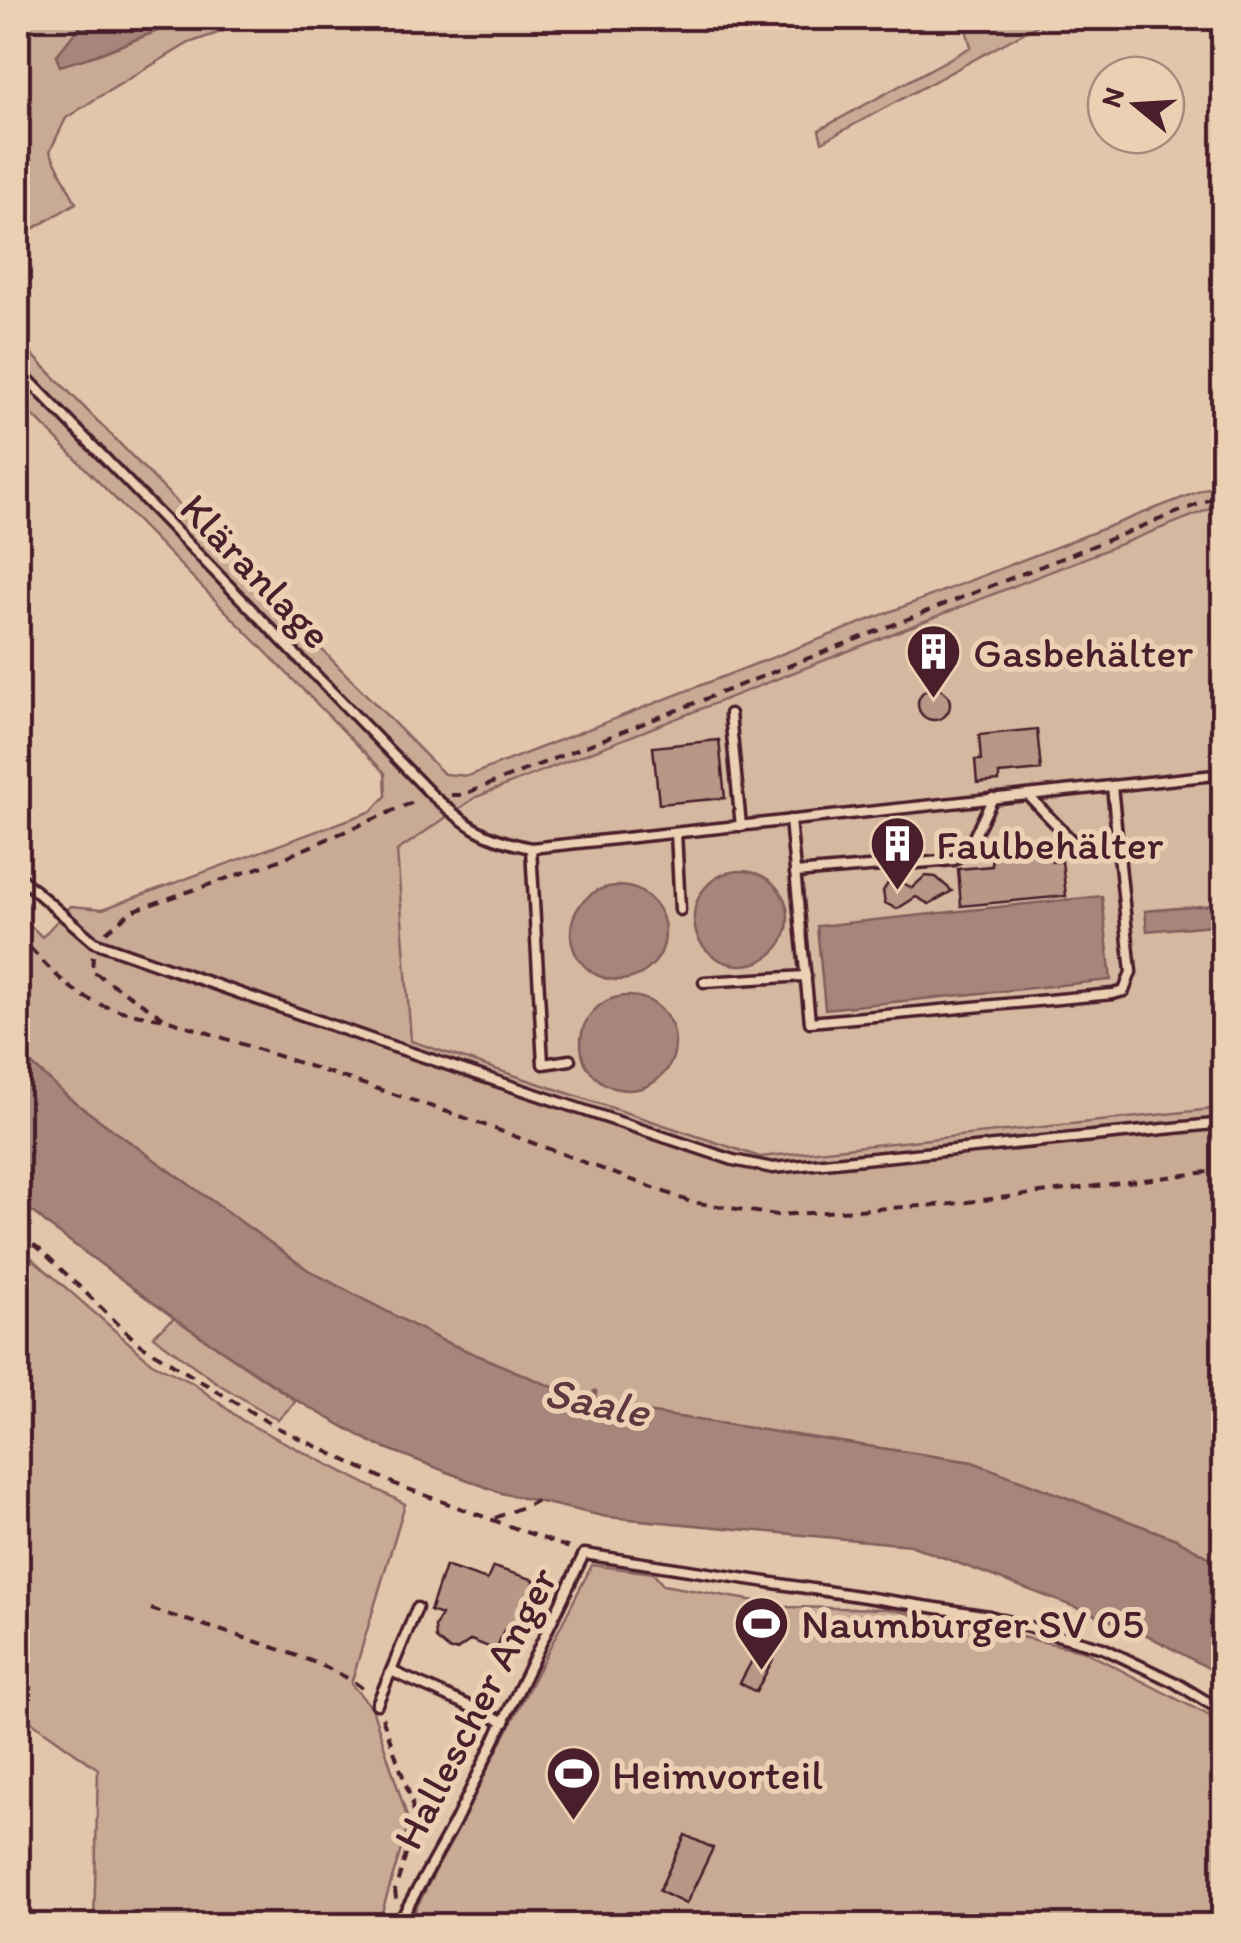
<svg xmlns="http://www.w3.org/2000/svg" width="1241" height="1943" viewBox="0 0 1241 1943" font-family="Itim,sans-serif">
<rect width="100%" height="100%" fill="#e2c6ab"/>
<filter id="ink" filterUnits="userSpaceOnUse"><feTurbulence type="fractalNoise" baseFrequency=".01" numOctaves="2"/><feDisplacementMap in="SourceGraphic" scale="20" xChannelSelector="R" yChannelSelector="G"/><feConvolveMatrix kernelMatrix="1 2 1 2 8 2 1 2 1" color-interpolation-filters="sRGB"/></filter>
<g filter="url(#ink)">
<!-- built -->
<path fill="#d5b8a0" d="M 1223,504 L 1223,1108 L 760,1157 L 410,1041 L 397,851 L 476,797 Z"/>
<!-- green -->
<g fill="#c9aa95" stroke="#8a6460" stroke-width="2.5">
<path d="M 18,18 L 100,18 L 80,26 L 57,56 L 61,65 L 96,55 L 190,18 L 261,18 L 189,43 L 97,98 L 66,118 L 50,151 L 76,203 L 18,238 Z"/>
<path d="M 963,18 L 1051,18 L 822,142 L 819,130 L 971,47 Z"/>
<path d="M 18,340 L 444,774 L 468,776 L 1223,482 L 1223,504 L 476,797 L 397,851 L 411,1041 L 760,1157 L 1223,1108 L 1223,1565 L 1176,1539 L 972,1462 L 593,1404 L 441,1340 L 308,1270 L 70,1099 L 18,1052 L 18,913 L 42,937 L 71,906 L 103,909 L 372,811 L 386,796 L 385,773 L 18,400 Z"/>
<path d="M 18,1246 L 152,1363 L 193,1383 L 243,1421 L 405,1504 L 351,1684 L 372,1708 L 409,1823 L 378,1925 L 94,1925 L 98,1769 L 18,1712 Z"/>
<path d="M 174,1318 L 296,1401 L 278,1420 L 220,1385 L 153,1336 Z"/>
<path d="M 592,1565 L 653,1573 L 663,1585 L 789,1607 L 889,1609 L 1082,1650 L 1223,1723 L 1223,1925 L 407,1926 Z"/>
</g>
<!-- water -->
<g fill="#a7857a" stroke="#825c5a" stroke-width="2.5">
<path d="M 100,18 L 190,18 L 96,55 L 60,66 L 56,56 L 80,26 Z"/>
<circle cx="741" cy="918" r="47"/>
<circle cx="618" cy="933" r="47"/>
<path d="M 1102,896 L 1111,980 L 825,1009 L 817,926 Z"/>
<path d="M 1223,904 L 1223,924 L 1147,931 L 1145,911 Z"/>
<circle cx="628" cy="1043" r="47"/>
<path d="M 18,1052 L 70,1099 L 308,1270 L 441,1340 L 593,1404 L 972,1462 L 1176,1539 L 1223,1565 L 1223,1676 L 1141,1632 L 910,1545 L 607,1517 L 501,1493 L 373,1443 L 296,1400 L 174,1318 L 49,1226 L 18,1199 Z"/>
</g>
<g fill="none" stroke-linecap="round" stroke-linejoin="round">
<!-- stream -->
<path stroke="#825c5a" stroke-width="5" d="M 593,1409 L 595,1392"/>
</g>
<!-- building -->
<g fill="#b89787" stroke="#4a1f2b" stroke-width="2.5">
<circle cx="934" cy="704" r="16"/>
<path d="M 1037,729 L 1041,770 L 999,774 L 999,781 L 977,783 L 975,760 L 981,760 L 979,735 Z"/>
<path d="M 719,740 L 725,798 L 659,804 L 653,747 Z"/>
<path d="M 1050,838 L 1052,862 L 1062,861 L 1066,896 L 961,906 L 958,869 L 992,866 L 990,843 Z"/>
<path d="M 925,876 L 936,877 L 952,891 L 929,904 L 916,897 L 897,909 L 885,903 L 883,891 L 888,883 L 898,880 L 912,888 Z"/>
<path d="M 445,1566 L 487,1580 L 493,1567 L 535,1580 L 514,1632 L 504,1630 L 496,1650 L 471,1640 L 457,1650 L 449,1650 L 436,1639 L 435,1627 L 441,1615 L 430,1611 Z"/>
<path d="M 763,1640 L 779,1648 L 756,1692 L 740,1683 Z"/>
<path d="M 685,1835 L 713,1848 L 686,1904 L 659,1891 Z"/>
</g>
<g fill="none" stroke-linecap="round" stroke-linejoin="round">
<defs>
<g id="lane">
<path d="M 18,369 L 431,794 C 468,827 482,838 531,848 L 1224,774"/>
<path d="M 730,714 L 741,826"/>
<path d="M 1028,795 L 1073,842 L 1118,837"/>
<path d="M 790,820 L 810,1022 L 1113,994 L 1124,991 L 1131,972 L 1112,786"/>
<path d="M 676,833 L 680,910"/>
<path d="M 531,848 L 543,1064 L 570,1060"/>
<path d="M 795,873 L 954,860 L 969,847 L 993,798"/>
<path d="M 18,876 L 94,942 L 379,1042 L 733,1160 L 773,1168 L 1224,1123"/>
<path d="M 704,982 L 806,976"/>
<path d="M 391,1671 L 417,1608"/>
<path d="M 377,1704 L 391,1671 L 505,1722"/>
<path d="M 397,1926 L 455,1822 L 584,1554 L 989,1616 L 1103,1648 L 1176,1683 L 1224,1712"/>
</g>
</defs>
<!-- lane casing -->
<use href="#lane" stroke="#4a1f2b" stroke-width="15"/>
<!-- path -->
<g stroke="#4a1f2b" stroke-width="4" stroke-dasharray="10 8" stroke-linecap="butt">
<path d="M 451,795 L 462,795 L 1224,494"/>
<path d="M 106,932 L 132,911 L 272,863 L 418,800"/>
<path d="M 18,935 C 74,995 82,1007 166,1019 L 463,1117 L 691,1202 L 777,1215 L 952,1204 L 1224,1170"/>
<path d="M 93,956 L 92,971 L 166,1019"/>
<path d="M 18,1235 L 40,1249 L 138,1343 L 274,1426 L 397,1485 L 575,1550"/>
<path d="M 495,1518 L 537,1501"/>
<path d="M 151,1609 C 198,1625 339,1661 366,1692"/>
<path d="M 382,1717 L 412,1802 L 414,1829 L 395,1890 L 396,1899"/>
</g>
<!-- lane -->
<use href="#lane" stroke="#ecd0b3" stroke-width="8"/>
</g>
</g>
<!-- icons -->
<defs>
<symbol id="building-pin" viewBox="-11 -11 22 30"><path d="M0 17L-7.5 6A9.5 9.5 0 1 1 7.5 6Z" fill="#4a1f2b" stroke="#ecd0b3"/><path d="M-4-6H4V6H1V3H-1V6H-4ZM-2.5-4.3h1.7v1.8h-1.7ZM.8-4.3h1.7v1.8H.8ZM-2.5-1h1.7V.8h-1.7ZM.8-1h1.7V.8H.8Z" fill="#fff"/></symbol>
<symbol id="stadium-pin" viewBox="-11 -11 22 30"><path d="M0 17L-7.5 6A9.5 9.5 0 1 1 7.5 6Z" fill="#4a1f2b" stroke="#ecd0b3"/><path d="M0-5a6.5 5 0 1 0 0 10a6.5 5 0 1 0 0-10ZM-3.5-1.8h7v3.6h-7Z" fill="#fff"/></symbol>
</defs>
<g fill-rule="evenodd">
<use href="#building-pin" x="902" y="620" width="63" height="86"/>
<use href="#building-pin" x="866" y="812" width="63" height="86"/>
<use href="#stadium-pin" x="730" y="1592" width="63" height="86"/>
<use href="#stadium-pin" x="542" y="1742" width="63" height="86"/>
</g>
<g text-anchor="middle" dominant-baseline="central" stroke-width="10" stroke-linejoin="round" paint-order="stroke">
<!-- street labels -->
<g font-size="42" fill="#4a1f2b" stroke="#ecd0b3">
<text transform="translate(256 571) rotate(46)">Kläranlage</text>
<text transform="translate(475 1708) rotate(-63)">Hallescher Anger</text>
</g>
<!-- poi labels -->
<g font-size="42" fill="#4a1f2b" stroke="#ecd0b3" text-anchor="start">
<text x="973" y="652">Gasbehälter</text>
<text x="936" y="844">Faulbehälter</text>
<text x="801" y="1623">Naumburger SV 05</text>
<text x="612" y="1774">Heimvorteil</text>
</g>
<!-- water labels -->
<g font-size="45" font-style="italic" fill="#61383f" stroke="#ecd0b3">
<text transform="translate(597 1401) rotate(12)">Saale</text>
</g>
</g>
<!-- margin -->
<rect width="1241" height="1943" fill="none" stroke="#ecd0b3" stroke-width="60"/>
<rect x="30" y="30" width="1181" height="1883" fill="none" stroke="#4a1f2b" stroke-width="4" filter="url(#ink)"/>
<!-- north arrow -->
<g transform="translate(1136 105) rotate(288)"><circle r="48" fill="#ecd0b3" stroke="#ab897d" stroke-width="2.5"/>
<path d="M0-8L18 38L0 25L-18 38Z" fill="#4a1f2b"/>
<text y="-15" font-size="28" font-weight="bold" text-anchor="middle" fill="#4a1f2b">N</text>
</g>
</svg>
